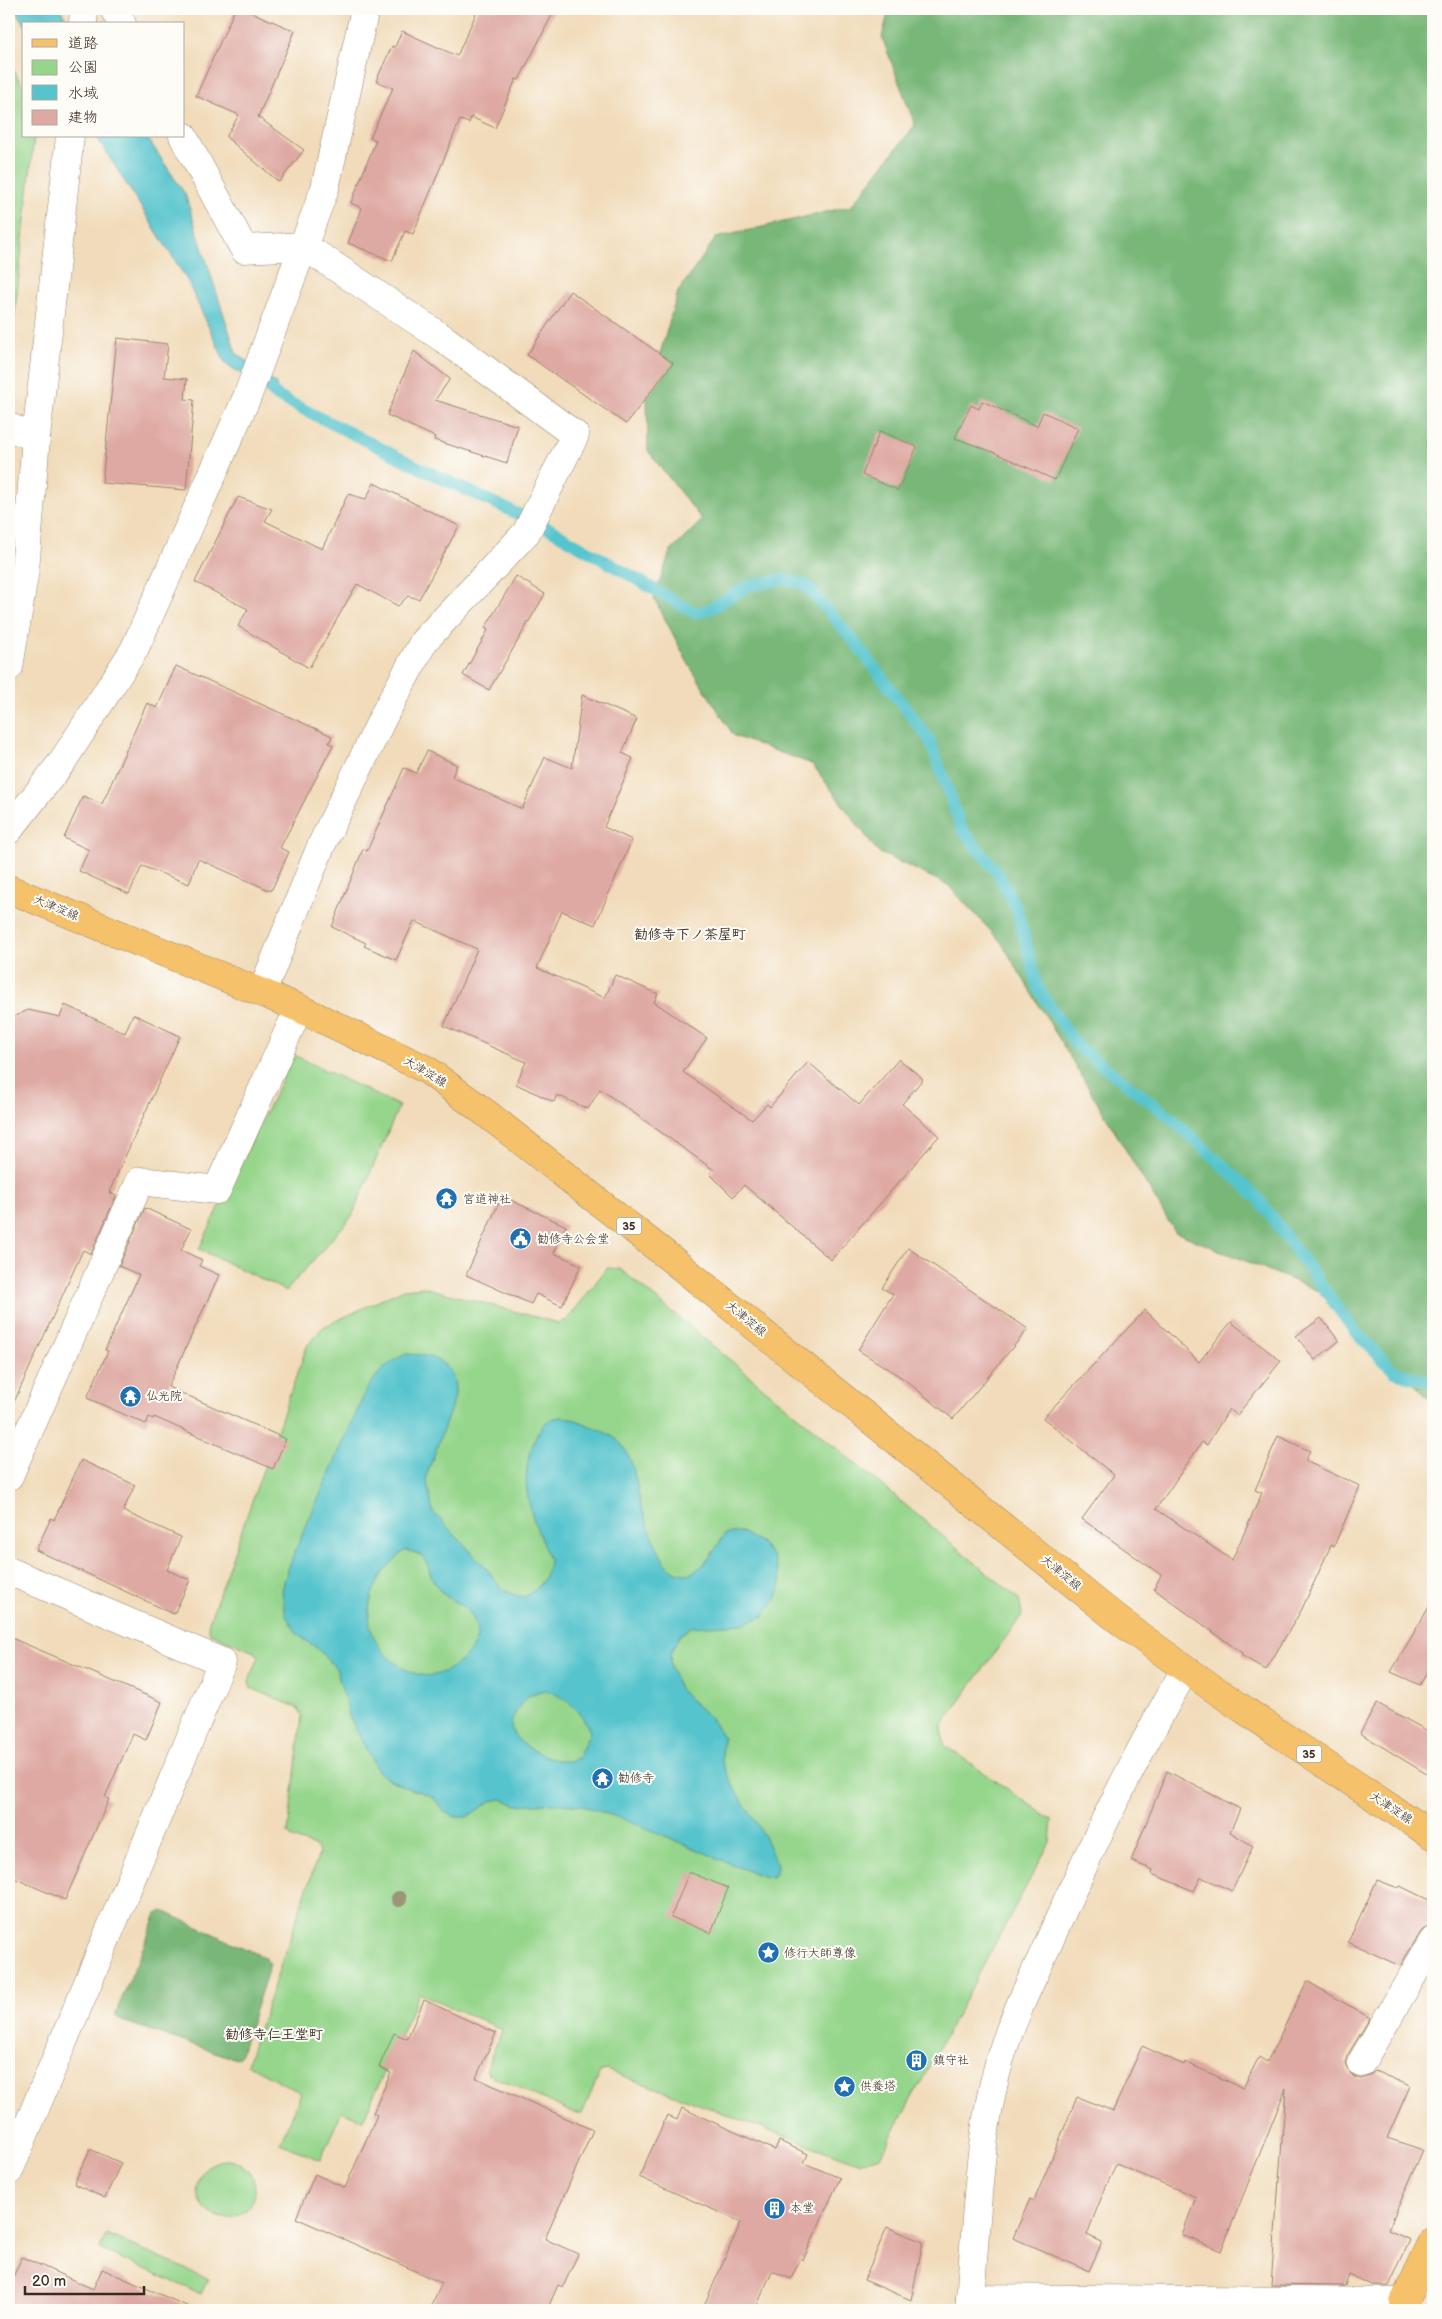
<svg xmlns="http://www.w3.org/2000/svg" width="1442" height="2319" viewBox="0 0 1442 2319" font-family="'Balsamiq Sans','Klee One',sans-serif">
<rect width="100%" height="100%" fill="#fdfcf7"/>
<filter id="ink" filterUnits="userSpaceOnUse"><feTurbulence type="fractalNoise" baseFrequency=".02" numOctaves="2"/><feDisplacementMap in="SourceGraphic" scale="10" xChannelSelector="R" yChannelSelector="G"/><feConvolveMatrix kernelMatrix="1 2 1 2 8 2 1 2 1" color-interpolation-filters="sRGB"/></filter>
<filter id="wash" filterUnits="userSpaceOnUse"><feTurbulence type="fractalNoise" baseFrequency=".0096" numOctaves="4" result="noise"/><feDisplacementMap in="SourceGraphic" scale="20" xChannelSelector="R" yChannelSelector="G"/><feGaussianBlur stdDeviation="1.12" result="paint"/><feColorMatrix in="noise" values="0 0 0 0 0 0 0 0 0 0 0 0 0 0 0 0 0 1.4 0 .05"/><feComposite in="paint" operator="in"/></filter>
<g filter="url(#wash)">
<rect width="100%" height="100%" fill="#f1dbba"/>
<!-- green -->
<g fill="#96d68c" stroke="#688055">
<path d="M 9,62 L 24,88 L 24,136 L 34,136 L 9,368 Z"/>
<path d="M 294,1055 L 399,1106 L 352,1216 L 286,1291 L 199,1249 Z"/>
<path d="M 607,1268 L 620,1269 L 1019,1599 L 1022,1615 L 942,1726 L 944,1745 L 1052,1820 L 1050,1842 L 880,2157 L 858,2163 L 607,2070 L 600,2072 L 582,2114 L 576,2114 L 488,2074 L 486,2068 L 502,2031 L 501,2029 L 419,1993 L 363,2120 L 342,2111 L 320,2160 L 280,2143 L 301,2093 L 247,2064 L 319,1853 L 317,1847 L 292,1838 L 288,1833 L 302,1715 L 298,1708 L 251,1688 L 249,1681 L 259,1657 L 254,1652 L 210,1633 L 208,1625 L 307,1346 L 323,1327 L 404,1289 L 423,1287 L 558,1323 L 567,1320 Z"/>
<circle cx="226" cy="2189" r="29"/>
<path d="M 106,2234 L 208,2279 L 201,2294 L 100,2249 Z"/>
</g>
<!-- forest -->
<g fill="#78b778" stroke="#5a704b">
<path d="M 889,9 L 1433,9 L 1433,1398 L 1428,1398 L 1326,1294 L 1175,1232 L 1001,942 L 948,885 L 878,852 L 812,764 L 734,736 L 688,663 L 654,598 L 670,552 L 702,520 L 648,451 L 647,398 L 678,292 L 716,238 L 851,206 L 915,125 L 882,37 Z"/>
<path d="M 163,1911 L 264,1957 L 270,1964 L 240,2056 L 236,2059 L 122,2021 L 115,2015 L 157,1914 Z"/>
</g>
<!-- water -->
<g fill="#56c4cd" stroke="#487776" fill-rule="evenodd">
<path d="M 14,9 L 60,9 L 70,24 L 24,24 Z"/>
<path d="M 96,136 L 146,136 L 185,194 L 236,353 L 276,384 L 279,397 L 226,364 L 186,278 Z"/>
<path d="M 406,1354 C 436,1355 457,1363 455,1397 L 426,1477 L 433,1512 L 488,1570 L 500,1587 L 514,1595 L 524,1597 C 539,1589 548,1577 549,1560 C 532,1515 515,1485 536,1437 C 541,1426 547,1418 561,1417 C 572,1417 583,1423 593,1427 C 605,1432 617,1437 624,1448 C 636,1465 636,1489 642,1509 C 646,1520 660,1557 666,1565 C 669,1567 676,1572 679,1573 C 700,1580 716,1547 725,1534 L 741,1532 L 760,1542 L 774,1558 L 781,1582 L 777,1598 L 764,1616 L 742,1624 L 691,1627 L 679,1636 L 670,1654 L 671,1668 L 679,1689 L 712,1720 L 723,1737 L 722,1763 L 735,1790 L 760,1828 L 777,1864 L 776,1872 L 772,1877 L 762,1876 L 736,1866 L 632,1822 L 583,1806 L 553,1803 L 517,1805 L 501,1799 L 491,1801 L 467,1817 L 456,1817 L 444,1812 L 432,1796 L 405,1787 L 386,1778 L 377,1770 L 350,1718 L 336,1668 L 318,1649 L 298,1635 L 286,1616 L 282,1591 L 285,1578 L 295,1551 L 366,1391 C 377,1373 387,1363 406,1354 ZM 406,1550 C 432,1557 424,1562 434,1582 C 439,1592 449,1599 459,1604 C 471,1611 476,1620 477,1635 C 477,1642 468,1656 462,1660 C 439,1679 421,1681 397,1664 C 352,1632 366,1579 406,1550 ZM 545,1690 C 568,1698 581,1710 590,1732 L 578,1758 C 573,1760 568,1762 563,1761 C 550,1760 515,1744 512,1730 C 509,1722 514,1716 518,1709 C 524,1697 532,1693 545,1690 Z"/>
</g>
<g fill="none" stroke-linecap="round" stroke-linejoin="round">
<!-- stream -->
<path stroke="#56c4cd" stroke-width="12" d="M 267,387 L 279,397 L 422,469 L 550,529 L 695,613 L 710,609 L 748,586 L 784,579 L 806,585 L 854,641 L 929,739 L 950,795 L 961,828 L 999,875 L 1017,910 L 1038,988 L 1077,1046 L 1170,1117 L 1258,1198 L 1353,1329 L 1395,1372 L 1433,1383"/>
</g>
<g id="blocks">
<!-- building -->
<g fill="#dea9a2">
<path d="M 235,9 L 244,9 L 295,31 L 258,117 L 304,150 L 279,182 L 226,137 L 239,115 L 196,96 Z"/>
<path d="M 478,9 L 555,9 L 519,80 L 516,79 L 495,128 L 471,117 L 469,123 L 460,120 L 413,234 L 405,231 L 392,261 L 348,243 L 362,208 L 351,203 L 376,140 L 370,138 L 393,88 L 376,81 L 392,46 L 395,47 L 402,31 L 457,56 Z"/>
<path d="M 570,291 L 673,363 L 626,424 L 527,355 Z"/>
<path d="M 117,338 L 168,344 L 164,377 L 187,379 L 185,399 L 194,400 L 186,490 L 102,483 Z"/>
<path d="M 414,351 L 450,379 L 435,400 L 518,426 L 507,463 L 434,440 L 435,437 L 387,415 Z"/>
<path d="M 982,401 L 1037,426 L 1043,412 L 1078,428 L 1055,480 L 993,452 L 955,438 L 971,405 L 979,409 Z"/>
<path d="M 880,431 L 917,447 L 898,490 L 862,475 Z"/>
<path d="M 374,483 L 459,526 L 419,599 L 408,596 L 398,606 L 357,584 L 309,668 L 238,626 L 248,609 L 195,582 L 238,497 L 272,509 L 265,521 L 322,549 L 348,494 L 366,499 Z"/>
<path d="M 516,576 L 545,594 L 489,690 L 463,675 L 488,630 L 485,628 Z"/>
<path d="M 176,666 L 332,736 L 329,743 L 333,745 L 280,848 L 289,852 L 271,891 L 198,859 L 189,884 L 142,866 L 129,894 L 79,871 L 89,850 L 64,838 L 83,796 L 102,804 L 147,703 L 157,708 Z"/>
<path d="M 582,695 L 637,719 L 622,753 L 633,758 L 604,827 L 632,840 L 595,925 L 562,911 L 537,968 L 605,998 L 615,975 L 658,994 L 654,1002 L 707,1038 L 683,1072 L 752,1120 L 767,1104 L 770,1107 L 808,1062 L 859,1105 L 899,1059 L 923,1079 L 902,1104 L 939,1136 L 831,1260 L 744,1185 L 733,1197 L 710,1174 L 714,1170 L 600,1089 L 588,1109 L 557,1095 L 554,1102 L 516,1084 L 526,1062 L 444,1026 L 477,949 L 414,921 L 396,960 L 364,946 L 366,943 L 332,927 L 363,849 L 367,851 L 404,768 L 416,773 L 427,751 L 457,765 L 452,777 L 522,809 L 545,757 L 572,768 Z"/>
<path d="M 65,1005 L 125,1033 L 133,1014 L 180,1036 L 109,1192 L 116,1196 L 91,1254 L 83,1250 L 9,1413 L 9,1019 L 28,1010 L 60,1017 Z"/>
<path d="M 502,1196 L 566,1226 L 554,1253 L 581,1265 L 562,1306 L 536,1294 L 531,1304 L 466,1275 Z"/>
<path d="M 145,1208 L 191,1229 L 181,1250 L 202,1260 L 199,1266 L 219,1275 L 168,1387 L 286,1439 L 273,1469 L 154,1417 L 153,1419 L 149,1417 L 146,1424 L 87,1398 L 108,1351 L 105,1350 L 139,1275 L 119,1266 Z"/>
<path d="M 908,1248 L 1028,1329 L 953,1419 L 904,1379 L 858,1350 L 893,1294 L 882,1288 Z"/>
<path d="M 1145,1310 L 1199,1362 L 1231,1322 L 1281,1361 L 1237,1415 L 1229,1409 L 1207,1445 L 1202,1442 L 1156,1509 L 1232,1560 L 1262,1493 L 1255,1490 L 1278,1436 L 1310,1451 L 1305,1461 L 1360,1486 L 1334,1546 L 1331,1545 L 1302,1609 L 1266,1670 L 1241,1655 L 1242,1653 L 1154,1589 L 1161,1575 L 1082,1519 L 1114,1475 L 1043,1418 Z"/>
<path d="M 1321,1318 L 1339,1341 L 1315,1360 L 1296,1336 Z"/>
<path d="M 81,1460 L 135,1485 L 123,1511 L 181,1537 L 167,1570 L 190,1580 L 174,1614 L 36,1550 L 51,1518 L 54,1520 Z"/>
<path d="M 1433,1600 L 1433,1662 L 1420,1685 L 1391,1672 Z"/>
<path d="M 9,1637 L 162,1702 L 146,1740 L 133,1734 L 105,1797 L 109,1799 L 65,1900 L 9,1876 Z"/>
<path d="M 1377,1703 L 1433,1734 L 1433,1778 L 1360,1733 Z"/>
<path d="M 1167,1771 L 1240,1809 L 1230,1832 L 1253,1846 L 1232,1891 L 1201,1877 L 1194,1891 L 1152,1874 L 1153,1870 L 1131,1861 Z"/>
<path d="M 689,1872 L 728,1888 L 711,1933 L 671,1917 Z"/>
<path d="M 1377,1880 L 1398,1888 L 1400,1886 L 1433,1902 L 1433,1925 L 1426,1927 L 1420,1933 L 1400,1966 L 1348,1942 Z"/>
<path d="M 1307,1981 L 1370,2018 L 1347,2056 L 1345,2063 L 1348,2071 L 1354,2077 L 1361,2079 L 1369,2076 L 1375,2071 L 1410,2086 L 1387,2138 L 1423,2150 L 1388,2230 L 1410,2240 L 1389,2286 L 1374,2286 L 1349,2275 L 1345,2286 L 1271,2285 L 1286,2088 L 1221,2251 L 1182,2235 L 1196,2197 L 1116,2164 L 1097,2208 L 1087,2235 L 1102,2242 L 1089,2271 L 1013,2238 L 1030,2199 L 1034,2201 L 1077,2097 L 1113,2111 L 1142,2046 L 1184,2065 L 1185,2062 L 1243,2088 L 1259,2057 L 1267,2062 Z"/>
<path d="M 424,2000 L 496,2033 L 476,2078 L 593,2130 L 545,2239 L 578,2254 L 563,2287 L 558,2285 L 547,2310 L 429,2310 L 442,2283 L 296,2218 L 315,2174 L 345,2188 L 377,2115 L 373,2113 L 391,2073 L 379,2067 L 394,2033 L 407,2039 Z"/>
<path d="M 682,2108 L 775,2150 L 779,2141 L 808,2154 L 804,2163 L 840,2178 L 803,2260 L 801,2258 L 791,2279 L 772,2271 L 755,2310 L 702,2310 L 741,2222 L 639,2177 L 667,2115 L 677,2120 Z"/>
<path d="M 90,2149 L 121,2163 L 105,2198 L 74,2184 Z"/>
<path d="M 887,2227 L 923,2242 L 911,2300 L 864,2280 Z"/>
<path d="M 22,2257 L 93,2289 L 102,2269 L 196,2310 L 9,2310 L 9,2286 Z"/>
</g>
</g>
</g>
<g filter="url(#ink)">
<use href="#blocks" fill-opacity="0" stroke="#96826c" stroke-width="1"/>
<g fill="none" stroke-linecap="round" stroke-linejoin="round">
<defs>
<g id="minor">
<path d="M 114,9 L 122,24"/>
<path d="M 83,24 L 84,9"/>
<path d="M 183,136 L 244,249 L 304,246 L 444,339 L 575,435 L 526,533 L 424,641 L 384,715 L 321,846 L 262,992"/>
<path d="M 9,427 L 36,438"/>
<path d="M 9,667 L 25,570 L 36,438 L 70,136"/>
<path d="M 9,830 L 62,762 L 134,650 L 247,397 L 325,188 L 365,9"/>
<path d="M 9,1476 L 140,1181 L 217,1190 L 299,1008"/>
<path d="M 9,1571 L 222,1662 L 9,2171"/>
<path d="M 1361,2063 L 1433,1941"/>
<path d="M 970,2298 L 1404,2302"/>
<path d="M 969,2310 C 977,2227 977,2139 1000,2059 C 1012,2019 1031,1981 1048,1944 C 1089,1850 1134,1758 1185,1670"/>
</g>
<g id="major">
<path d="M 9,889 L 299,1008 L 427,1070 L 487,1114 L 675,1262 L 1117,1619 C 1220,1696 1326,1765 1433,1836"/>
<path d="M 1404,2302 L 1433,2241"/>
</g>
</defs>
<!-- minor casing -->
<use href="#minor" stroke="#96826c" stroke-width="29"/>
<!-- major casing -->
<use href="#major" stroke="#96826c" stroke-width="29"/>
<!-- minor -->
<use href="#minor" stroke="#fff" stroke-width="28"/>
<!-- major -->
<use href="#major" stroke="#f5c16b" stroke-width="28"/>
</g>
<!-- trees -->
<circle fill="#9c9676" cx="399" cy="1899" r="8"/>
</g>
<!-- icons -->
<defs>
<symbol id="temple-disc" viewBox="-11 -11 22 22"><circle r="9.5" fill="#1f6fb2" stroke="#fdfcf7"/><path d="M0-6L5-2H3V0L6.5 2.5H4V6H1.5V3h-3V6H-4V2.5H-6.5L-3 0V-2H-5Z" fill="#fff"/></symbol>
<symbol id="civic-disc" viewBox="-11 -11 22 22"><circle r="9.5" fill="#1f6fb2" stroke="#fdfcf7"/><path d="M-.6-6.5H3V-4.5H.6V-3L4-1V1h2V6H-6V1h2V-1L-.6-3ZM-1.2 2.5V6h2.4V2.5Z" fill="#fff"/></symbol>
<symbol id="sight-disc" viewBox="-11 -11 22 22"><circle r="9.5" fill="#1f6fb2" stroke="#fdfcf7"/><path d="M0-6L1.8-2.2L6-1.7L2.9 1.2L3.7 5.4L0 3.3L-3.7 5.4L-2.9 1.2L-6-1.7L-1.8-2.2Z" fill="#fff"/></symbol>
<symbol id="building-disc" viewBox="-11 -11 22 22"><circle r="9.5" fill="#1f6fb2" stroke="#fdfcf7"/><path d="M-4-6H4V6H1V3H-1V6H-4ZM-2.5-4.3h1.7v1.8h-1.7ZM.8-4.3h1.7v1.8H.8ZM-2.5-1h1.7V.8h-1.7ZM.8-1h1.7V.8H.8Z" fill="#fff"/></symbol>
</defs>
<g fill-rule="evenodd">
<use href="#temple-disc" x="434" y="1186" width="25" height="25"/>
<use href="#civic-disc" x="508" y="1226" width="25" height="25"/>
<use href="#temple-disc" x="118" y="1384" width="25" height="25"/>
<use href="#temple-disc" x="590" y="1766" width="25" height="25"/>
<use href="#sight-disc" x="756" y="1940" width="25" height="25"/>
<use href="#building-disc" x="904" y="2048" width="25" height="25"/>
<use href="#sight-disc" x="832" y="2074" width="25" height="25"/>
<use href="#building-disc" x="762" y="2196" width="25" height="25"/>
</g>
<g text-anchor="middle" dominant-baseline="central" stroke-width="4" stroke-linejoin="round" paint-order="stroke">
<!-- shield labels -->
<g fill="#fdfcf7" stroke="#75695f" stroke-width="1">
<rect x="616.5" y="1217.5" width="25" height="17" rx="4"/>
<rect x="1296.5" y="1745.5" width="25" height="17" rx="4"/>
</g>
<g font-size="11" font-weight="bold" fill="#3b2a1e">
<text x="629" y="1226">35</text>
<text x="1309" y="1754">35</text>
</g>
<!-- street labels -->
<g font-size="12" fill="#3b2a1e" stroke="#fdfcf7">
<text transform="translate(56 908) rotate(22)">大津淀線</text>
<text transform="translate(425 1072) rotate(31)">大津淀線</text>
<text transform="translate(746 1319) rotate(39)">大津淀線</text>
<text transform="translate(1061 1573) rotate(39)">大津淀線</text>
<text transform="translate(1391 1808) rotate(33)">大津淀線</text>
</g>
<!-- poi labels -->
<g font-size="12" fill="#3b2a1e" stroke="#fdfcf7" text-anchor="start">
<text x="463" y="1199">宮道神社</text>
<text x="537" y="1239">勧修寺公会堂</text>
<text x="146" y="1396">仏光院</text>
<text x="618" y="1778">勧修寺</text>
<text x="784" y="1953">修行大師尊像</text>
<text x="933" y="2060">鎮守社</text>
<text x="860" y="2086">供養塔</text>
<text x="790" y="2208">本堂</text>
</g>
<!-- neighbourhood labels -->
<g font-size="14" font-weight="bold" fill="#3b2a1e" stroke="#fdfcf7">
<text x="690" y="934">勧修寺下ノ茶屋町</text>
<text x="274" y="2034">勧修寺仁王堂町</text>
</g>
</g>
<!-- margin -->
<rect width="1442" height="2319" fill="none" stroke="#fdfcf7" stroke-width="30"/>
<!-- legend -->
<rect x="22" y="22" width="162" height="115" fill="#fdfcf7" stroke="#afa8a0"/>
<rect x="32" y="39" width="25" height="8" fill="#f5c16b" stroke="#afa8a0"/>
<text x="68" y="48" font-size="15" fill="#3b2a1e">道路</text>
<rect x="32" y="60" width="25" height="15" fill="#96d68c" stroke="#afa8a0"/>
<text x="68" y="72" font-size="15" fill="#3b2a1e">公園</text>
<rect x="32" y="85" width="25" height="15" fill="#56c4cd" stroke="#afa8a0"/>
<text x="68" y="98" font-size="15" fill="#3b2a1e">水域</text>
<rect x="32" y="110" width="25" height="15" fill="#dea9a2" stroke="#afa8a0"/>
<text x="68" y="122" font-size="15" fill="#3b2a1e">建物</text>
<!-- scale -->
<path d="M25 2286v8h119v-8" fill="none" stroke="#3b2a1e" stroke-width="2.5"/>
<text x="32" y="2286" font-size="15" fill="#3b2a1e" stroke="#fdfcf7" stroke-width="4" paint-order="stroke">20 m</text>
</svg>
